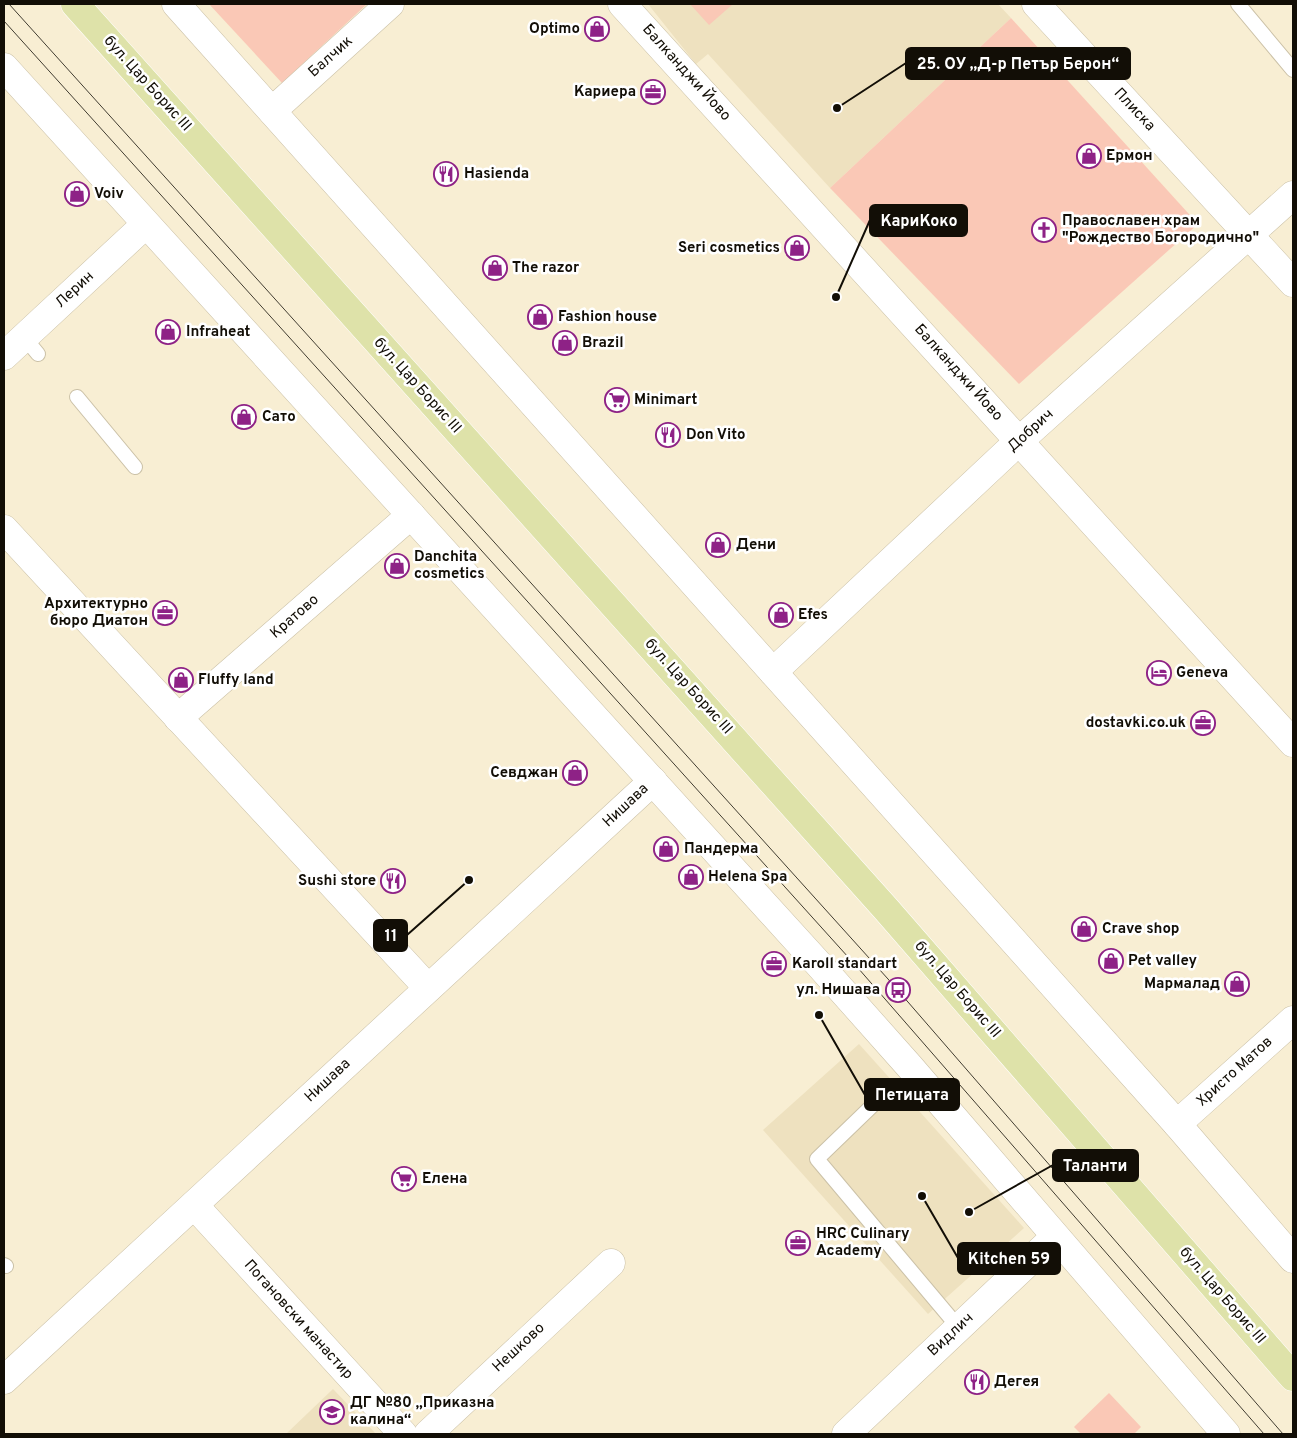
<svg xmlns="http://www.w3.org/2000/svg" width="1297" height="1438" viewBox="0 0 1297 1438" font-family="Overpass,sans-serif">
<rect width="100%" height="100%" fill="#f8eed3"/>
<!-- built -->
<g fill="#eee1bf">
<path d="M 648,4 L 998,4 L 1011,18 L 830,188 L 708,54 L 696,64 Z"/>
<path d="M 859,1044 L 1024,1228 L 928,1314 L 763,1130 Z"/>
<path d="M 333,1389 L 376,1434 L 286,1434 Z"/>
</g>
<!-- green -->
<g fill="#fac8b6">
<path d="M 209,4 L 367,4 L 282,83 Z"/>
<path d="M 690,4 L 733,4 L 709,25 Z"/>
<path d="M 1011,18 L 1198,224 L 1019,384 L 830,188 Z"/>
<path d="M 1109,1393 L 1141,1427 L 1134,1434 L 1081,1434 L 1074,1427 Z"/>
</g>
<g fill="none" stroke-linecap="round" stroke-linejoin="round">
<defs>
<g id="lane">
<path d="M 1238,4 L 1293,70"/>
<path d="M 24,337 L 38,354"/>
<path d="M 77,397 L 135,467"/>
<path d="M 874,1104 L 817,1159 L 959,1328"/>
<path d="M 4,1265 L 6,1266"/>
</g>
<g id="street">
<path d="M 176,4 L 1177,1124 L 1293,1259"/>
<path d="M 622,4 L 1293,743"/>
<path d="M 1036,4 L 1293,283"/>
<path d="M 4,67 L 814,959 L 910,1067 L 1226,1434"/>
<path d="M 272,111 L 390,4"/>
<path d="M 4,356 L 146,224"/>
<path d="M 4,529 L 428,988"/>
<path d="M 773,672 L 1019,441 L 1293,195"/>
<path d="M 178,718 L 411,515"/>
<path d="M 1177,1124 L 1293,1020"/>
<path d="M 194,1205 L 403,1434"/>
<path d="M 4,1380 L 653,781"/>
<path d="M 428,1434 L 611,1263"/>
<path d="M 846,1434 L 1055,1237"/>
</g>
<path id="primary" d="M 75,4 L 886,909 L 1293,1377"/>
</defs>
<!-- lane casing -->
<use href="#lane" stroke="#cbc1a7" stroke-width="16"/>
<!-- street casing -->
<use href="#street" stroke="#cbc1a7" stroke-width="29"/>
<!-- primary casing -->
<use href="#primary" stroke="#fff" stroke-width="29"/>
<!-- lane -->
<use href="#lane" stroke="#fff" stroke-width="14"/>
<!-- street -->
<use href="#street" stroke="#fff" stroke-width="28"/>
<!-- primary -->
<use href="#primary" stroke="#dee2a9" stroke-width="28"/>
<!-- tram -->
<g stroke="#423d31" stroke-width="1">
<path d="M 9,4 L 888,979 L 1283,1434"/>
<path d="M 4,21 L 858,968 L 1264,1434"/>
</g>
</g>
<!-- icons -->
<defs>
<symbol id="shop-ring" viewBox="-11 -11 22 22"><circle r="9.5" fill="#fff" stroke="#8e2286" stroke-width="1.5"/><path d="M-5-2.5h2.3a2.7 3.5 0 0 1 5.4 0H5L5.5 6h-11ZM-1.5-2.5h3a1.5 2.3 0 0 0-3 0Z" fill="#8e2286"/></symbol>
<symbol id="office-ring" viewBox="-11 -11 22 22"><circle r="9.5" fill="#fff" stroke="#8e2286" stroke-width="1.5"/><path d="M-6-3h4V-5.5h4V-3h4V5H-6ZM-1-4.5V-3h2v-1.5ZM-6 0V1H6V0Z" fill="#8e2286"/></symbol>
<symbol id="restaurant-ring" viewBox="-11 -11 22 22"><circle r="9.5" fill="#fff" stroke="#8e2286" stroke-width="1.5"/><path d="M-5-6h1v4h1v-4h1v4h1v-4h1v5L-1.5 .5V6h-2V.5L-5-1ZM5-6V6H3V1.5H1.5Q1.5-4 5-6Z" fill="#8e2286"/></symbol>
<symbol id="church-ring" viewBox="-11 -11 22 22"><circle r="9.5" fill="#fff" stroke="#8e2286" stroke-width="1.5"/><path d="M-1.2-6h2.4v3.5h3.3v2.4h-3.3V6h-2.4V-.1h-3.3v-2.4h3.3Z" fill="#8e2286"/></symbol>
<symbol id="supermarket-ring" viewBox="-11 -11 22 22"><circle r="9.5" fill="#fff" stroke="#8e2286" stroke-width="1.5"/><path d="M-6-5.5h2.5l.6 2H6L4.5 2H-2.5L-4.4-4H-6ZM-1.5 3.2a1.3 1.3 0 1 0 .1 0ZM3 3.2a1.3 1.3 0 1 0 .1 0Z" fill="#8e2286"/></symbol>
<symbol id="hotel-ring" viewBox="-11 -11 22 22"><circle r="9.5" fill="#fff" stroke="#8e2286" stroke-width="1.5"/><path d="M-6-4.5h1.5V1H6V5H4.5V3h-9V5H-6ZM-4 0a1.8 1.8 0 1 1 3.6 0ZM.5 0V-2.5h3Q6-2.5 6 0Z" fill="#8e2286"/></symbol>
<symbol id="bus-ring" viewBox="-11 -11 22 22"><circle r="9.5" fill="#fff" stroke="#8e2286" stroke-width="1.5"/><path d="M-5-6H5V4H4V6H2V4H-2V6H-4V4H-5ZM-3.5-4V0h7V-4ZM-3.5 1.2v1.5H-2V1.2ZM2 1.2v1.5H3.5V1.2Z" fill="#8e2286"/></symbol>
<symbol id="school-ring" viewBox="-11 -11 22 22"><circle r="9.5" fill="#fff" stroke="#8e2286" stroke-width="1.5"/><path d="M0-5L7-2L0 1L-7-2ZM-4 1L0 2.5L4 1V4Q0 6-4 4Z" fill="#8e2286"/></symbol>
</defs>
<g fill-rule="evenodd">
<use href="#shop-ring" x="583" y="15" width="28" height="28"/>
<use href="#office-ring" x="639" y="78" width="28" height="28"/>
<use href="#shop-ring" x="1075" y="142" width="28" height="28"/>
<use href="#restaurant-ring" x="432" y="160" width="28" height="28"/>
<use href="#shop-ring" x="63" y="180" width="28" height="28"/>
<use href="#church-ring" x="1030" y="216" width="28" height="28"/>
<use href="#shop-ring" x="783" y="234" width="28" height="28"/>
<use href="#shop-ring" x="481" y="254" width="28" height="28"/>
<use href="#shop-ring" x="526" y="303" width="28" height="28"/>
<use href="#shop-ring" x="154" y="318" width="28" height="28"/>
<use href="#shop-ring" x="551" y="329" width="28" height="28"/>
<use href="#supermarket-ring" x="603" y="386" width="28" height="28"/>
<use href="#shop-ring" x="230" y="403" width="28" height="28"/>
<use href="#restaurant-ring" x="654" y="421" width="28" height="28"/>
<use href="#shop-ring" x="704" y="531" width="28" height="28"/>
<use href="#shop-ring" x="383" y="552" width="28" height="28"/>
<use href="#office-ring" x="151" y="599" width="28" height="28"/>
<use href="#shop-ring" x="767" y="601" width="28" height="28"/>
<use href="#hotel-ring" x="1145" y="659" width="28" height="28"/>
<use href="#shop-ring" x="167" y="666" width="28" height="28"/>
<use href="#office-ring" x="1189" y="709" width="28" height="28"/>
<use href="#shop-ring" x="561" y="759" width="28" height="28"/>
<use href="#shop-ring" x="652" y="835" width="28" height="28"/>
<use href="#shop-ring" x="677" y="863" width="28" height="28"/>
<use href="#restaurant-ring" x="379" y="867" width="28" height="28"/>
<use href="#shop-ring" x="1070" y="915" width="28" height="28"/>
<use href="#shop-ring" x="1097" y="947" width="28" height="28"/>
<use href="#office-ring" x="760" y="950" width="28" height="28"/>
<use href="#shop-ring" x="1223" y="970" width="28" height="28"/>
<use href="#bus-ring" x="884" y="976" width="28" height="28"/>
<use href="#supermarket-ring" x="390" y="1165" width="28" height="28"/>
<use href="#office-ring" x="784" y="1229" width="28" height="28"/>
<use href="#restaurant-ring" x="963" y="1368" width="28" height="28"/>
<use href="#school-ring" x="318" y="1398" width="28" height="28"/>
</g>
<g text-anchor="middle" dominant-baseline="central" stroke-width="5" stroke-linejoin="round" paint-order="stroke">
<!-- poi labels -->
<g font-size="15" font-weight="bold" fill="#120e06" stroke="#fff" text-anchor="start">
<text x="580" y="29" text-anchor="end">Optimo</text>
<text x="636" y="92" text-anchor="end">Кариера</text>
<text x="1106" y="156">Ермон</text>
<text x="464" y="174">Hasienda</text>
<text x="94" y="194">Voiv</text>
<text x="1062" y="221">Православен храм<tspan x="1062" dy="17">"Рождество Богородично"</tspan></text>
<text x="780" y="248" text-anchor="end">Seri cosmetics</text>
<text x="512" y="268">The razor</text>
<text x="558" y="317">Fashion house</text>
<text x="186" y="332">Infraheat</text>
<text x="582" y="343">Brazil</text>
<text x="634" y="400">Minimart</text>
<text x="262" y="417">Сато</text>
<text x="686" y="435">Don Vito</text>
<text x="736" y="545">Дени</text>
<text x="414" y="557">Danchita<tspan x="414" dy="17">cosmetics</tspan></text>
<text x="148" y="604" text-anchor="end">Архитектурно<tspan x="148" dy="17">бюро Диатон</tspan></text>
<text x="798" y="615">Efes</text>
<text x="1176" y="673">Geneva</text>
<text x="198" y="680">Fluffy land</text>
<text x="1186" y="723" text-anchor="end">dostavki.co.uk</text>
<text x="558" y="773" text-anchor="end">Севджан</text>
<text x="684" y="849">Пандерма</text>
<text x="708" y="877">Helena Spa</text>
<text x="376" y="881" text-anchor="end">Sushi store</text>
<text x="1102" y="929">Crave shop</text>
<text x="1128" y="961">Pet valley</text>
<text x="792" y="964">Karoll standart</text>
<text x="1220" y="984" text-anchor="end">Мармалад</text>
<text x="880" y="990" text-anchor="end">ул. Нишава</text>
<text x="422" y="1179">Елена</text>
<text x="816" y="1234">HRC Culinary<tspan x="816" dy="17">Academy</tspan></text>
<text x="994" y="1382">Дегея</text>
<text x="350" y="1403">ДГ №80 „Приказна<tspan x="350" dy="17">калина“</tspan></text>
</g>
<!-- street labels -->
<g font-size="15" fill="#120e06" stroke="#fff">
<text transform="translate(331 57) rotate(-42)">Балчик</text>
<text transform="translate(686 73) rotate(48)">Балканджи Йово</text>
<text transform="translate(147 84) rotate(48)">бул. Цар Борис III</text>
<text transform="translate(1134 110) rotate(47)">Плиска</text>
<text transform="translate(75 290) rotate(-43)">Лерин</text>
<text transform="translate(958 373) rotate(48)">Балканджи Йово</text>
<text transform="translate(417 386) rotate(48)">бул. Цар Борис III</text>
<text transform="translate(1031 431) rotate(-42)">Добрич</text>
<text transform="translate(295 617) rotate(-41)">Кратово</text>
<text transform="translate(688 687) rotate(48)">бул. Цар Борис III</text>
<text transform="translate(626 806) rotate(-43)">Нишава</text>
<text transform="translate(957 990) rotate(49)">бул. Цар Борис III</text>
<text transform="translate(1235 1072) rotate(-42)">Христо Матов</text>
<text transform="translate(328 1081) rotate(-43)">Нишава</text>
<text transform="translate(1222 1296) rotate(49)">бул. Цар Борис III</text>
<text transform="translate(298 1320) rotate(48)">Погановски манастир</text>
<text transform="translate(951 1335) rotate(-43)">Видлич</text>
<text transform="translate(519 1348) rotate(-43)">Нешково</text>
</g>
</g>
<!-- callouts -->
<path fill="none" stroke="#120e06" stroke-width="2" d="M837 108L906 63M836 297L870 220M469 880L407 935M819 1015L865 1095M969 1212L1053 1165M922 1196L958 1258"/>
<g fill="#120e06" stroke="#fff" stroke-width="2">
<circle cx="837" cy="108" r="5"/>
<circle cx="836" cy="297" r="5"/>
<circle cx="469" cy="880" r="5"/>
<circle cx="819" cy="1015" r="5"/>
<circle cx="969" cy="1212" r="5"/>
<circle cx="922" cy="1196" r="5"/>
</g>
<g fill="#120e06" stroke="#120e06" stroke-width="2">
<rect x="906" y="48" width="224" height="31" rx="5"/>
<rect x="870" y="205" width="97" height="31" rx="5"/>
<rect x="374" y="920" width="33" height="31" rx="5"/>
<rect x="865" y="1079" width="94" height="31" rx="5"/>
<rect x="1053" y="1150" width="85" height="31" rx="5"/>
<rect x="958" y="1243" width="102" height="31" rx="5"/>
</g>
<g font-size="16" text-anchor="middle" font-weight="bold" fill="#fff">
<text x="1018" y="69">25. ОУ „Д-р Петър Берон“</text>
<text x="919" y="226">КариКоко</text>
<text x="391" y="941">11</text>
<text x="912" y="1100">Петицата</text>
<text x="1095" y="1171">Таланти</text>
<text x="1009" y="1264">Kitchen 59</text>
</g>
<!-- border -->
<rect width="1297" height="1438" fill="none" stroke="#120e06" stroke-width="10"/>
</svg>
